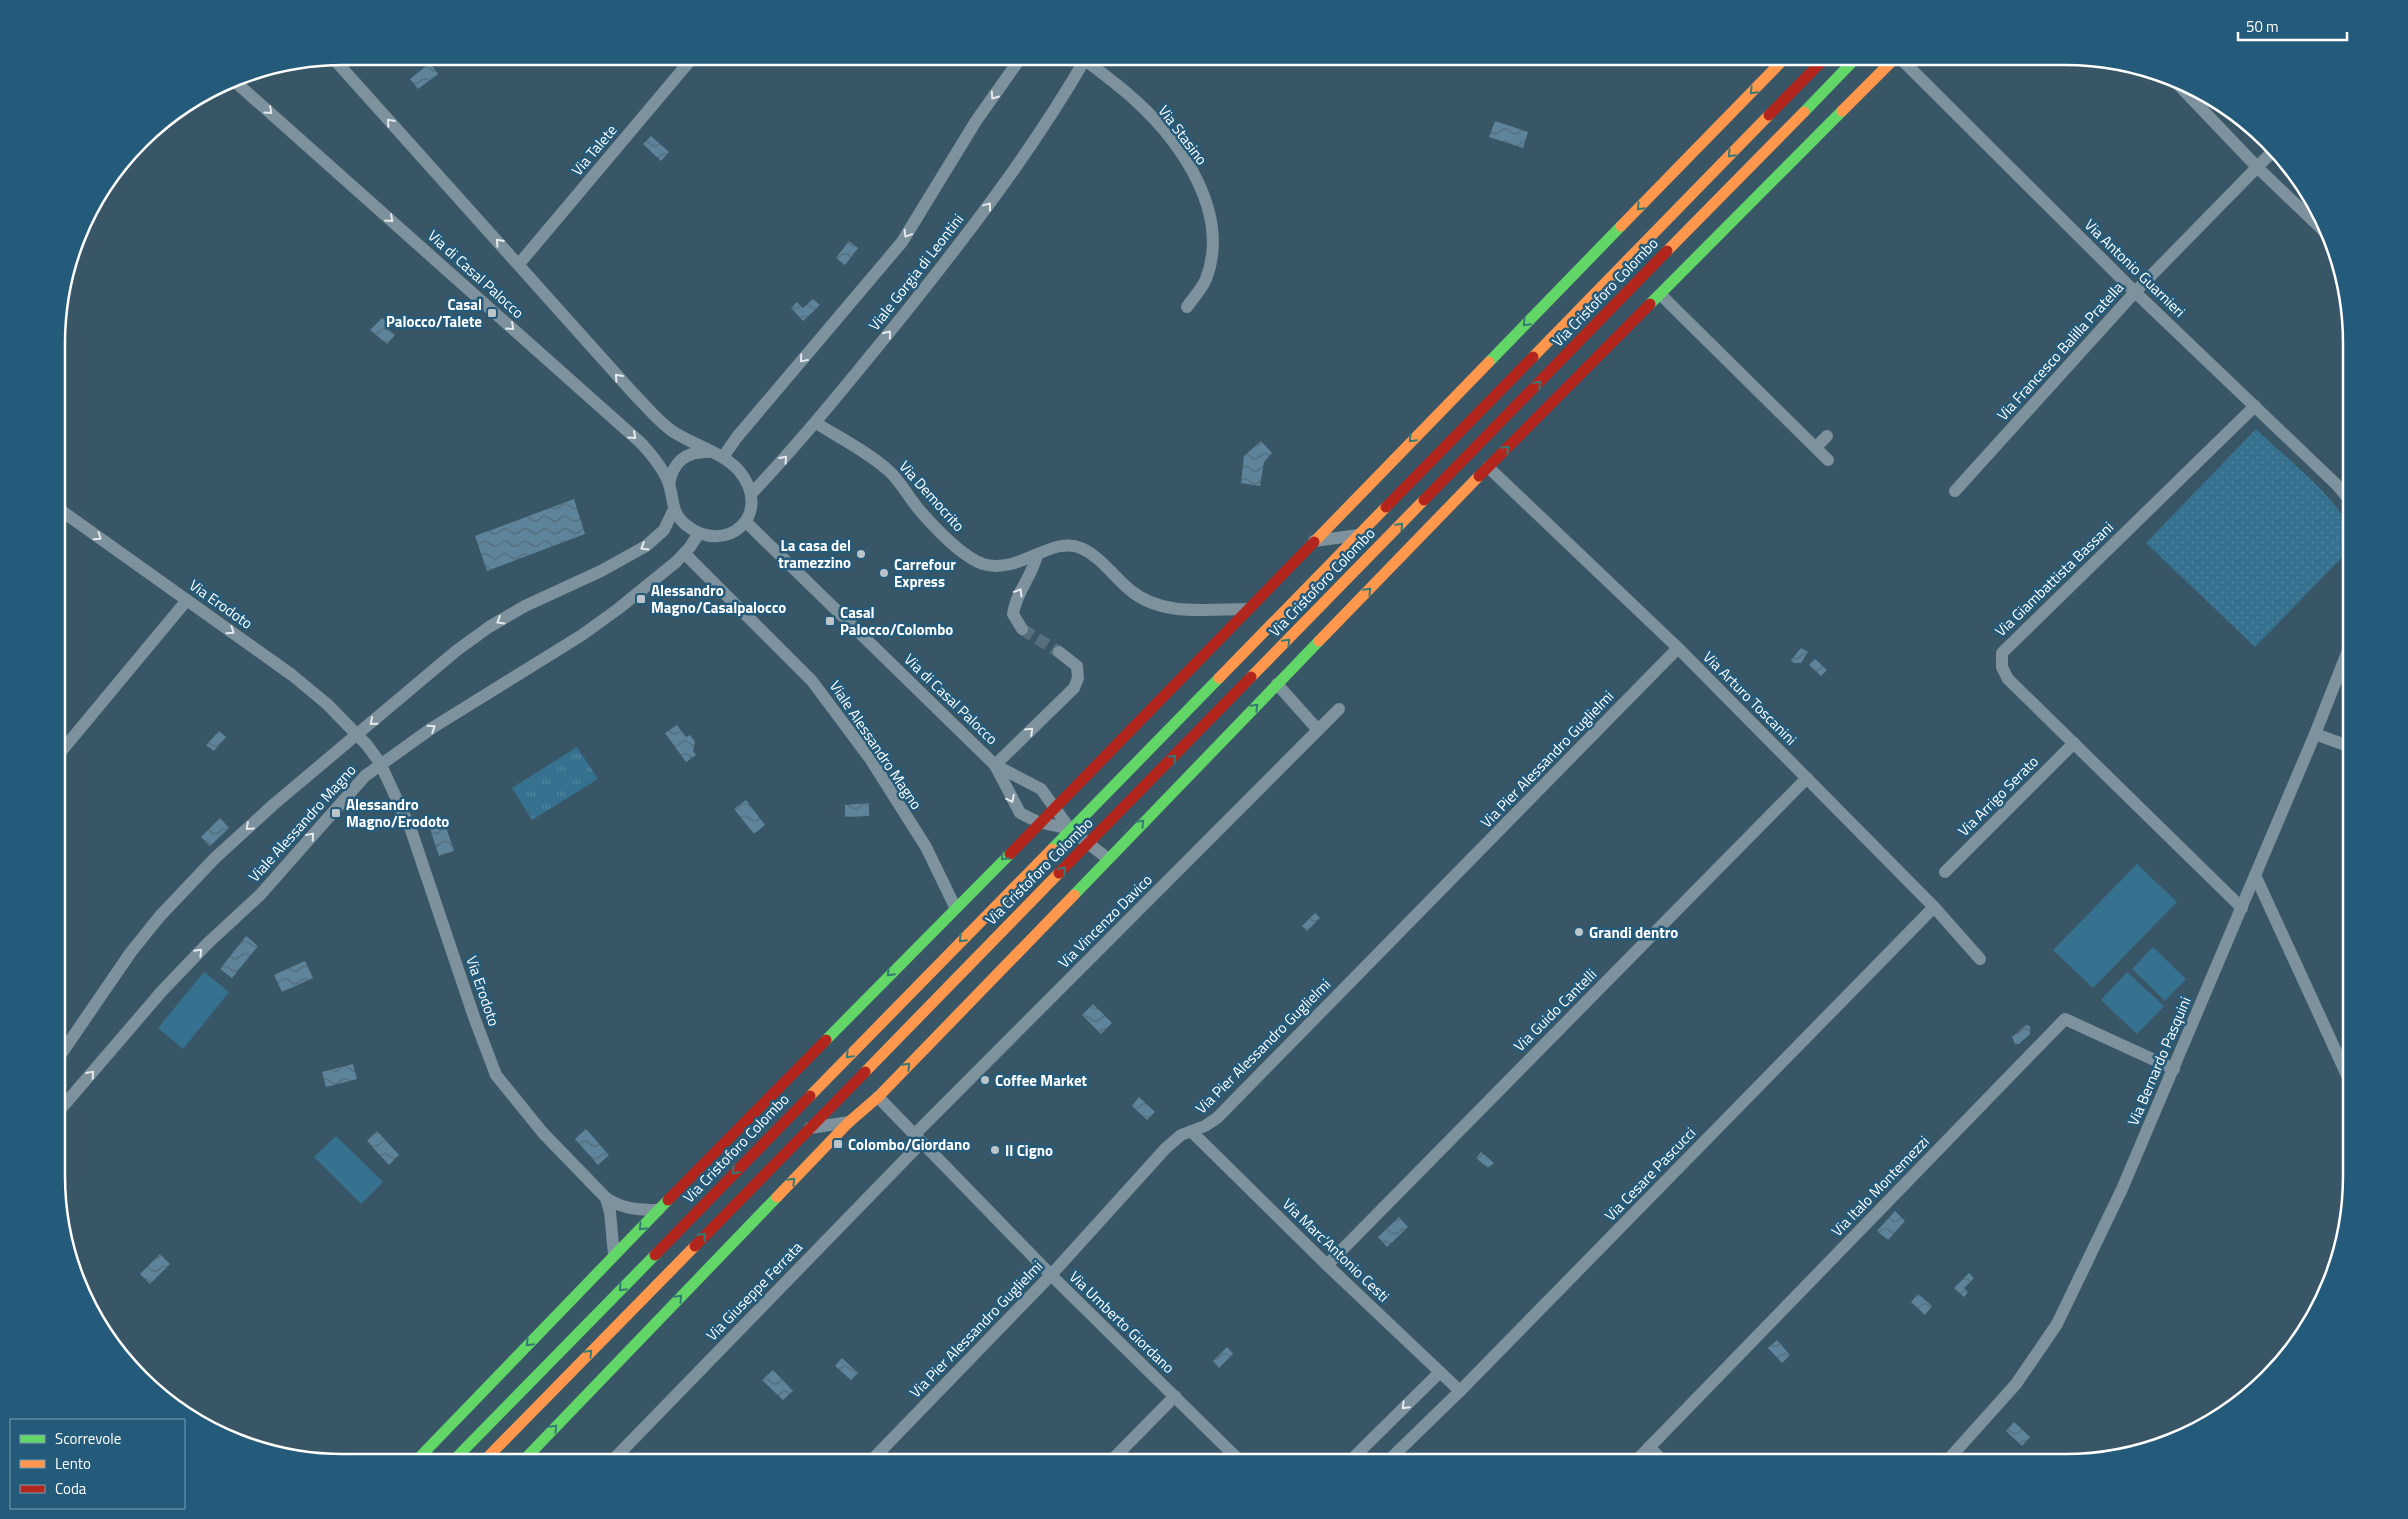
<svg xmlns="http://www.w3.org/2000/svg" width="2408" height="1519" viewBox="0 0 2408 1519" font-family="'Titillium Web',sans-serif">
<defs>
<pattern id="grass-dots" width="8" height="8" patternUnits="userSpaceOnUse" patternTransform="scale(1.25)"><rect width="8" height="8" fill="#36718f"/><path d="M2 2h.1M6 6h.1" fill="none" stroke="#5486a0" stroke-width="1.8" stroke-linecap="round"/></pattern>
<pattern id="park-tufts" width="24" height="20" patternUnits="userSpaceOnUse" patternTransform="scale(1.25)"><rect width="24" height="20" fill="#36718f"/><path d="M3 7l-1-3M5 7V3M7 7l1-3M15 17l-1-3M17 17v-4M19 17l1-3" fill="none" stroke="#5486a0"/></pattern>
<pattern id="water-waves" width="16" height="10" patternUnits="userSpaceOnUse" patternTransform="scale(1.25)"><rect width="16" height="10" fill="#5d849a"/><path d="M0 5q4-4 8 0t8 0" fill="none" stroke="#556b77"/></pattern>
</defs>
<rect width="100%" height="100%" fill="#395666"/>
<!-- grass -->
<path fill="url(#grass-dots)" d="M 2256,429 C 2282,454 2326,489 2344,518 C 2350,528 2351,537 2351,548 L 2255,647 L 2146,543 Z"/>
<!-- park -->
<path fill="url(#park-tufts)" d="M 577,747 L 598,779 L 532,820 L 512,788 Z"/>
<!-- pitch -->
<g fill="#36718f">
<path d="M 1289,56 L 1318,56 L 1314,66 Z"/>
<path d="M 2137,864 L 2177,902 L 2093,988 L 2053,950 Z"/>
<path d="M 2153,947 L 2186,979 L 2165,1001 L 2132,969 Z"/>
<path d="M 204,972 L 229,992 L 183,1049 L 158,1028 Z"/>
<path d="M 2127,972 L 2164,1006 L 2137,1034 L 2101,1000 Z"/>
<path d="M 336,1136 L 383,1182 L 361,1204 L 314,1157 Z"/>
</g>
<!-- water -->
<g fill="url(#water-waves)">
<path d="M 430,63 L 438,74 L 418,89 L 410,79 Z"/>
<path d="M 1495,121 L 1528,132 L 1523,148 L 1489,137 Z"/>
<path d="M 651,136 L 669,152 L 661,161 L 643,144 Z"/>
<path d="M 849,241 L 858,248 L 845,265 L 836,258 Z"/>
<path d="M 813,299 L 820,305 L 803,321 L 791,308 L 797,302 L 803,308 Z"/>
<path d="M 382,318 L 387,322 L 384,325 L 395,335 L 387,344 L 370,330 Z"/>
<path d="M 1261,441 L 1272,453 L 1264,462 L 1260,486 L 1241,483 L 1244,456 Z"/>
<path d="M 574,499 L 585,534 L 487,571 L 475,536 Z"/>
<path d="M 1801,648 L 1808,652 L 1801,663 L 1794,663 L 1791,660 Z"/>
<path d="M 1815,659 L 1827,670 L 1821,676 L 1809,665 Z"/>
<path d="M 677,725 L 686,737 L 690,735 L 695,742 L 693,751 L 696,755 L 686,762 L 665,733 Z"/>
<path d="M 219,731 L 226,737 L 214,751 L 206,745 Z"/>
<path d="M 746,800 L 765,825 L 754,834 L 734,809 Z"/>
<path d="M 869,803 L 869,816 L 845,817 L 845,805 Z"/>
<path d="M 220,818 L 229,828 L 210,846 L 201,837 Z"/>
<path d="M 443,818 L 454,851 L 439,856 L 428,823 Z"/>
<path d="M 1315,913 L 1320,918 L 1307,931 L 1302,926 Z"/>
<path d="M 246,936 L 258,946 L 232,978 L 220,969 Z"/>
<path d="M 305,961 L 313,978 L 282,992 L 274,975 Z"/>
<path d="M 1093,1004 L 1112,1023 L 1101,1034 L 1082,1015 Z"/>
<path d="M 2026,1025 L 2030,1026 L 2030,1034 L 2019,1044 L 2015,1044 L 2012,1037 Z"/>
<path d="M 353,1064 L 357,1079 L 326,1087 L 322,1072 Z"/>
<path d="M 1139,1097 L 1155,1112 L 1147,1120 L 1132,1106 Z"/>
<path d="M 586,1129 L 609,1155 L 598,1165 L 575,1139 Z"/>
<path d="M 377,1131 L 399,1155 L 389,1165 L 367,1141 Z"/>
<path d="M 1481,1152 L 1494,1163 L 1488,1168 L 1476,1158 Z"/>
<path d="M 1895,1211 L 1905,1221 L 1888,1240 L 1877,1231 Z"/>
<path d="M 1399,1217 L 1408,1227 L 1387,1247 L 1378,1237 Z"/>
<path d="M 160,1254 L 170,1264 L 150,1284 L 140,1274 Z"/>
<path d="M 1969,1273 L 1974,1278 L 1964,1288 L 1968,1292 L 1964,1297 L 1954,1288 Z"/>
<path d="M 1918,1294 L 1932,1306 L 1925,1315 L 1911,1302 Z"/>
<path d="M 1777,1340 L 1790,1355 L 1782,1363 L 1768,1348 Z"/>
<path d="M 1227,1347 L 1233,1354 L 1219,1368 L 1213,1361 Z"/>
<path d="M 842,1358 L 858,1373 L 851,1380 L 835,1366 Z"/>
<path d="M 773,1370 L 793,1391 L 783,1400 L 762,1380 Z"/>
<path d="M 2014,1422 L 2030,1437 L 2022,1446 L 2006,1431 Z"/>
</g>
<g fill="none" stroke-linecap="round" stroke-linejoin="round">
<!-- street-tunnel -->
<path stroke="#576f7d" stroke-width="12" stroke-dasharray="12 6" stroke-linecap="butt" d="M 1022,629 L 1059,652"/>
<!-- street -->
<g stroke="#7d929d" stroke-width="12">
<path d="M 1898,56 L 2135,292 L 2337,485 L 2351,502"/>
<path d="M 1085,60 C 1102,73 1120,86 1136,101 C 1182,143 1231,214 1206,279 C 1202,289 1193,298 1187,307"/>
<path d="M 232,79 L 641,443 C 652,455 664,469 669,484 C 674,500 671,513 686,525 C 726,557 774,515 740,472 C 725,453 693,445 672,431 C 658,421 646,406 634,394 L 333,58"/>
<path d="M 2173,79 L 2258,168 L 2329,236"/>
<path d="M 519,264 L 694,56"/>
<path d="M 1661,295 L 1828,460"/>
<path d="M 816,423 C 840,438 868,452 889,471 C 902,483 910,500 922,513 C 936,529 963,557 983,564 C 1020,575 1051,535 1081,548 C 1101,557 1113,576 1130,590 C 1162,617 1207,609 1247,609"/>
<path d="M 1816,447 L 1827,436"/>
<path d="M 723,457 L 737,437 L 902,242 L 976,121 L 1022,56"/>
<path d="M 1488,467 L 1678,648 L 1934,907 L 1980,959"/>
<path d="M 669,484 C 673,462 686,451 709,452"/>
<path d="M 1955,491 L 2135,292 L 2275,149"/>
<path d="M 751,494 C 804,438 852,378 901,318 C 968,234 1033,150 1087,56"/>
<path d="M 59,509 L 292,675 L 327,704 L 367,745 L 380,763 L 411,830 L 474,1017 L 496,1075 L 543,1133 L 606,1198 C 623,1209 638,1210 658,1210"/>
<path d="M 746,522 L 995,765 L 1041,789 L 1070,829 L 1107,858"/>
<path d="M 1314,541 L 1359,535"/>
<path d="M 685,554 L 812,681 L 871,760 L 926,847 L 955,907"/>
<path d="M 1022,629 L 1013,614 C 1016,592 1032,577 1037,555"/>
<path d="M 1277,684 L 1318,730"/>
<path d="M 2315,734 L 2351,747"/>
<path d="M 59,754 L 187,600"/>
<path d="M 995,765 L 1074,688 L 1078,678 L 1077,666 L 1059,652"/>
<path d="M 995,765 L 1020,813 L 1038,822 L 1070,829"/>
<path d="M 1945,872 L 2074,743"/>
<path d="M 2255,875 L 2351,1084"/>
<path d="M 2242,908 L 2008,679 L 2002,667 L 2002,653 L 2255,406"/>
<path d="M 59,1057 L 131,952 L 160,916 L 215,858 L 273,805 L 456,651 L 489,627 L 525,606 L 601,571 L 646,546 L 664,530 L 674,509"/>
<path d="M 878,1097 L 1051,1275 L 1241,1462"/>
<path d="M 59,1111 L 162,991 L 208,943 L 260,895 L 365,776 L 432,728 L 582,635 L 618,609 L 676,562 L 690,547 L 699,533"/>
<path d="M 810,1128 L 849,1122"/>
<path d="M 1191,1131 L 1327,1265 L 1460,1391"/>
<path d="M 915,1134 L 1339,709"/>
<path d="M 606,1198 L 610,1212 L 614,1255"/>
<path d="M 1327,1265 L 1807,778"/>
<path d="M 1649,1447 L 1664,1462"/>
<path d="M 1110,1462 L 1175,1396"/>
<path d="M 1349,1462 L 1440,1372"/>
<path d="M 1387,1462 L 1460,1391 L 1934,907"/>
<path d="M 1635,1462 L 2065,1019 L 2174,1069"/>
<path d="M 1946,1462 L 2016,1384 L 2057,1324 L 2122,1189 L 2315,734 L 2351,643"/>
<path d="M 610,1463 L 922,1142"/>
<path d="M 869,1463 L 1051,1275 L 1165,1149 L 1181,1135 L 1205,1126 L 1217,1118 L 1678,648"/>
</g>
<!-- fast -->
<g stroke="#63d668" stroke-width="11">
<path d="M 1804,112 L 1858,56"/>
<path d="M 1650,304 L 1842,111"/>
<path d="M 1489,362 L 1621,226"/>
<path d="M 1052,849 L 1219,678"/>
<path d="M 1074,895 L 1319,641"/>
<path d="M 826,1040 L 1010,854"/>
<path d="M 414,1463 L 668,1200"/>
<path d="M 451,1463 L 655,1255"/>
<path d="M 521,1463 L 777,1197"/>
</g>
<!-- slow -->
<g stroke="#ff974d" stroke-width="11">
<path d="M 1842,111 L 1897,56"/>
<path d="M 1621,226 L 1787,56"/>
<path d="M 1667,251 L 1804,112"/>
<path d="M 1533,357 L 1769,115"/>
<path d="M 1314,542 L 1489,362"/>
<path d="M 1319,641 L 1479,476"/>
<path d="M 1251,677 L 1424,500"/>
<path d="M 1219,678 L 1386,507"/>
<path d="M 865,1072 L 1059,873"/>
<path d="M 810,1096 L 1052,849"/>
<path d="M 777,1197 L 849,1122 L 878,1097 L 1074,895"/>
<path d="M 482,1463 L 695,1246"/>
</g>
<!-- jam -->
<g stroke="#b3261e" stroke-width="11">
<path d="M 1769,115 L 1827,56"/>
<path d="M 1479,476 L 1650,304"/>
<path d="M 1424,500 L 1667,251"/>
<path d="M 1386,507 L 1533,357"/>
<path d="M 1010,854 L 1314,542"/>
<path d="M 1059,873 L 1251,677"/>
<path d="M 668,1200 L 826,1040"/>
<path d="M 695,1246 L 865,1072"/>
<path d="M 655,1255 L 810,1096"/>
</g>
</g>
<!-- one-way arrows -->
<defs><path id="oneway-chevron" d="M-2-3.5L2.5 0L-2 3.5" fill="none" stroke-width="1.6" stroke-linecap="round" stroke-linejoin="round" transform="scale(1.25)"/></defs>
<g stroke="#347a76">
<use href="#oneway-chevron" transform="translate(1753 91) rotate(134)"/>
<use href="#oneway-chevron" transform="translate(1731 154) rotate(134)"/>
<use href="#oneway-chevron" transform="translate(1640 207) rotate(134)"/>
<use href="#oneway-chevron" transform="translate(1526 323) rotate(134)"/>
<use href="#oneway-chevron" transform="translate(1538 384) rotate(-46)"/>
<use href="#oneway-chevron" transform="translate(1412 439) rotate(134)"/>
<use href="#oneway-chevron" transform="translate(1506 449) rotate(-45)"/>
<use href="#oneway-chevron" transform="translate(1400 526) rotate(-46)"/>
<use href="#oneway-chevron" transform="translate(1368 591) rotate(-46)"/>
<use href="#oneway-chevron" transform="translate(1287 642) rotate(-46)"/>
<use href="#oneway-chevron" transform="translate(1255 707) rotate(-46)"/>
<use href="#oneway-chevron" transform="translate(1173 758) rotate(-46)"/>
<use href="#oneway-chevron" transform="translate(1141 823) rotate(-46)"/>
<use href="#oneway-chevron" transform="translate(1004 857) rotate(134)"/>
<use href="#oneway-chevron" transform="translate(1063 870) rotate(-45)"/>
<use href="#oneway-chevron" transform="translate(962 939) rotate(134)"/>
<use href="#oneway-chevron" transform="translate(890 973) rotate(134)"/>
<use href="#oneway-chevron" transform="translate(849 1055) rotate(134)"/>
<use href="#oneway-chevron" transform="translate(907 1066) rotate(-46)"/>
<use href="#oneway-chevron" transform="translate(735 1171) rotate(134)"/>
<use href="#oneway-chevron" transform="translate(792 1181) rotate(-46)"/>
<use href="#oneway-chevron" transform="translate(642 1227) rotate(134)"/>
<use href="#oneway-chevron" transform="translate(703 1236) rotate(-46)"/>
<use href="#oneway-chevron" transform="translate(622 1288) rotate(134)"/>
<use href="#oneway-chevron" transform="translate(679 1298) rotate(-46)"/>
<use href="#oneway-chevron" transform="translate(529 1343) rotate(134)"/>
<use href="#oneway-chevron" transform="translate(589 1353) rotate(-46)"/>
<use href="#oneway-chevron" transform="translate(554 1428) rotate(-46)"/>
</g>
<g stroke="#e5e9eb">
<use href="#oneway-chevron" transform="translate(994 96) rotate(125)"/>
<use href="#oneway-chevron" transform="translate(269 111) rotate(42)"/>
<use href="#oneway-chevron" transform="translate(390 122) rotate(-132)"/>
<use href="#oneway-chevron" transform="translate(988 206) rotate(-53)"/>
<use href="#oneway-chevron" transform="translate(390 219) rotate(42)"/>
<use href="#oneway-chevron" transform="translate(907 234) rotate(121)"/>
<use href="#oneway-chevron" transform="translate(499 242) rotate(-132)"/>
<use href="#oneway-chevron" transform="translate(511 327) rotate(42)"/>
<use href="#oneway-chevron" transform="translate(888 334) rotate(-51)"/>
<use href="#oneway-chevron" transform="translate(803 359) rotate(130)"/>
<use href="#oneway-chevron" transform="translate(618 377) rotate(-132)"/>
<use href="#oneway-chevron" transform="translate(633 436) rotate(42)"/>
<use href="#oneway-chevron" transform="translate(784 459) rotate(-48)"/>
<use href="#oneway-chevron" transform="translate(98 537) rotate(35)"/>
<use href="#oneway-chevron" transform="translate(644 547) rotate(149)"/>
<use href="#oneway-chevron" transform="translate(1019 592) rotate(-59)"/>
<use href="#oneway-chevron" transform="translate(500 621) rotate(149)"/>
<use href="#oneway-chevron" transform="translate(231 631) rotate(35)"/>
<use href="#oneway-chevron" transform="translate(373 722) rotate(139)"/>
<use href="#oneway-chevron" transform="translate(432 728) rotate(-33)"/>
<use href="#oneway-chevron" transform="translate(1030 731) rotate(-44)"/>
<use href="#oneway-chevron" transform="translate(1011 799) rotate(64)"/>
<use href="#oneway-chevron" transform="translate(249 827) rotate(138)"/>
<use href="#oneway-chevron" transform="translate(311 836) rotate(-49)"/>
<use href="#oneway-chevron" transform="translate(199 952) rotate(-45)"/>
<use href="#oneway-chevron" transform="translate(91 1074) rotate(-49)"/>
<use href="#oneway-chevron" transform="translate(1405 1406) rotate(135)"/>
</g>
<!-- markers -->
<g fill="#bac4c9" stroke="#255b7a" stroke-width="2">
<rect x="487" y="308" width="10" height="10" rx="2.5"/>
<circle cx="861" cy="554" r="5"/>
<circle cx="884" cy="573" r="5"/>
<rect x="636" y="594" width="10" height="10" rx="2.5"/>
<rect x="825" y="616" width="10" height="10" rx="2.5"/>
<rect x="331" y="808" width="10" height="10" rx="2.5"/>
<circle cx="1579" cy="932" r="5"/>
<circle cx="985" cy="1080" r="5"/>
<rect x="833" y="1139" width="10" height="10" rx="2.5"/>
<circle cx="995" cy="1150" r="5"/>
</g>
<g text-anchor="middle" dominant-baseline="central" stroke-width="5" stroke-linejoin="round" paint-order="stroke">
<!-- street labels -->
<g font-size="15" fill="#fff" stroke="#255b7a">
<text transform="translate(1183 135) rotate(53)">Via Stasino</text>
<text transform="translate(594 150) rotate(-50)">Via Talete</text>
<text transform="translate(2135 268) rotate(44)">Via Antonio Guarnieri</text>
<text transform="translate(916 272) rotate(-52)">Viale Gorgia di Leontini</text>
<text transform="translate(476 274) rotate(42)">Via di Casal Palocco</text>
<text transform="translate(1605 292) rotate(-46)">Via Cristoforo Colombo</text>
<text transform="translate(2060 351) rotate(-48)">Via Francesco Balilla Pratella</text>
<text transform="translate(932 496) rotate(48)">Via Democrito</text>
<text transform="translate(2054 579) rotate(-44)">Via Giambattista Bassani</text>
<text transform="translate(1322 582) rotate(-46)">Via Cristoforo Colombo</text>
<text transform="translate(221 604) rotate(35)">Via Erodoto</text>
<text transform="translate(1750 698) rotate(45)">Via Arturo Toscanini</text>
<text transform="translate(951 699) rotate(44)">Via di Casal Palocco</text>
<text transform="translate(876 745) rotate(56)">Viale Alessandro Magno</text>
<text transform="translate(1547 759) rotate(-46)">Via Pier Alessandro Guglielmi</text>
<text transform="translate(1998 796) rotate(-45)">Via Arrigo Serato</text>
<text transform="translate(302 823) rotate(-48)">Viale Alessandro Magno</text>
<text transform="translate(1039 871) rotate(-45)">Via Cristoforo Colombo</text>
<text transform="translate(1105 921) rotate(-45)">Via Vincenzo Davico</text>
<text transform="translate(483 991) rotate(71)">Via Erodoto</text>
<text transform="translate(1555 1010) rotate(-45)">Via Guido Cantelli</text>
<text transform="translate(1263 1046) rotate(-45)">Via Pier Alessandro Guglielmi</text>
<text transform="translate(2159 1061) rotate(-67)">Via Bernardo Pasquini</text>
<text transform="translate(736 1148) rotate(-46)">Via Cristoforo Colombo</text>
<text transform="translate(1650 1174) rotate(-46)">Via Cesare Pascucci</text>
<text transform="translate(1880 1186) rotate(-46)">Via Italo Montemezzi</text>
<text transform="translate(1336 1250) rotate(44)">Via Marc'Antonio Cesti</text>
<text transform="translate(754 1291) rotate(-46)">Via Giuseppe Ferrata</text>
<text transform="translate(1122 1322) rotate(44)">Via Umberto Giordano</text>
<text transform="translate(976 1329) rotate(-46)">Via Pier Alessandro Guglielmi</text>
</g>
<!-- poi labels -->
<g font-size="15" font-weight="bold" fill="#fff" stroke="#255b7a" text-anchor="start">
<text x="482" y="304" text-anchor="end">Casal<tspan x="482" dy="17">Palocco/Talete</tspan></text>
<text x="851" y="545" text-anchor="end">La casa del<tspan x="851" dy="17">tramezzino</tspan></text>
<text x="894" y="564">Carrefour<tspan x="894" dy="17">Express</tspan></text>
<text x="651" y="590">Alessandro<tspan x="651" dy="17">Magno/Casalpalocco</tspan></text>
<text x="840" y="612">Casal<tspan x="840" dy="17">Palocco/Colombo</tspan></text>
<text x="346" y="804">Alessandro<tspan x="346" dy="17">Magno/Erodoto</tspan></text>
<text x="1589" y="932">Grandi dentro</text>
<text x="995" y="1080">Coffee Market</text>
<text x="848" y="1144">Colombo/Giordano</text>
<text x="1005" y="1150">Il Cigno</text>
</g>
</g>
<!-- crop -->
<path d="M0 0H2408V1519H0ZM343 65H2065A278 278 0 0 1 2343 343V1176A278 278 0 0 1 2065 1454H343A278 278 0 0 1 65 1176V343A278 278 0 0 1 343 65Z" fill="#255b7a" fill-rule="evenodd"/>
<path fill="none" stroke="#fff" stroke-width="2.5" d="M343 65H2065A278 278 0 0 1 2343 343V1176A278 278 0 0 1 2065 1454H343A278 278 0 0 1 65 1176V343A278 278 0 0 1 343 65Z"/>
<!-- legend -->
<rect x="10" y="1419" width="175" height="90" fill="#255b7a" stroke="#7c9daf"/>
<rect x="20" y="1435" width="25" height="8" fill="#63d668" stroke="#7c9daf"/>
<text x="55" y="1444" font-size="15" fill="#ffffff">Scorrevole</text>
<rect x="20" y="1460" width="25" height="8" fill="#ff974d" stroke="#7c9daf"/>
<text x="55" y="1469" font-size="15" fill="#ffffff">Lento</text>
<rect x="20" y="1485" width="25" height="8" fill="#b3261e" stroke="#7c9daf"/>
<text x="55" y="1494" font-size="15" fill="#ffffff">Coda</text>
<!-- scale -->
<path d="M2238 32v8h109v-8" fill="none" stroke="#ffffff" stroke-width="2.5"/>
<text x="2246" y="32" font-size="15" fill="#ffffff" stroke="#255b7a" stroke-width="4" paint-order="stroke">50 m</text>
</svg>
